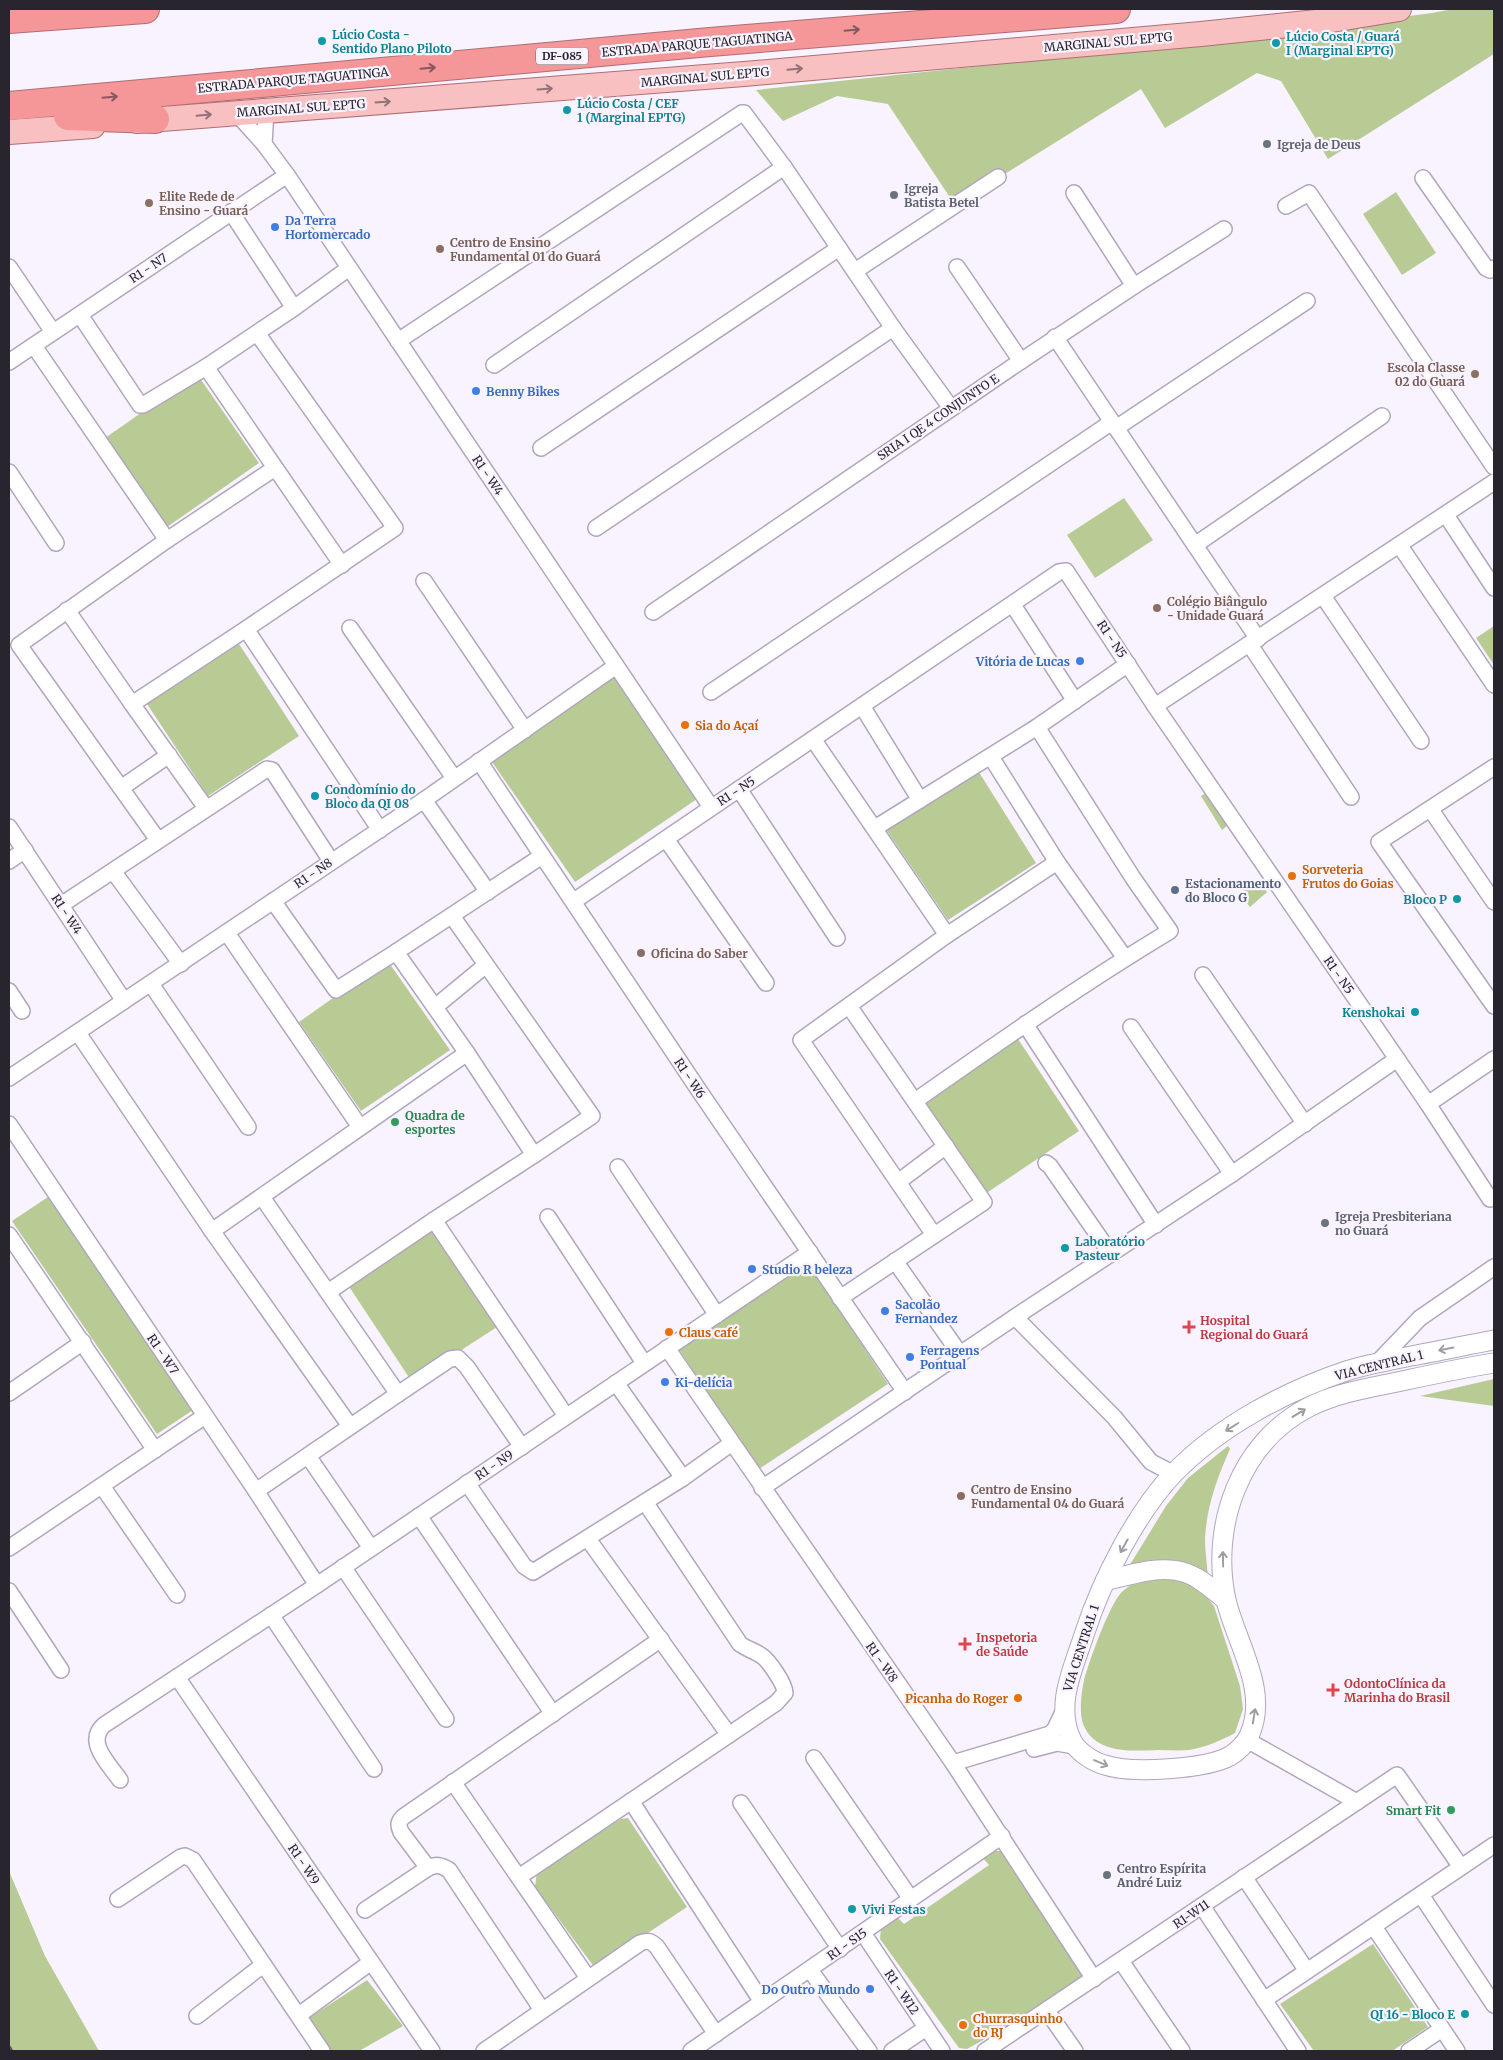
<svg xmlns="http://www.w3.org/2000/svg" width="1503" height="2060" viewBox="0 0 1503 2060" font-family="Merriweather,serif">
<rect width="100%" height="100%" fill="#f8f3fe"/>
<!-- green -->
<g fill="#b8cb94">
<path d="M 1453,9 L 1494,9 L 1494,54 L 1328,159 L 1281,81 L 1257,73 L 1165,128 L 1141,89 L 955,205 L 888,104 L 837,96 L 783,121 L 756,90 L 1244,38 L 1432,13 Z"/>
<path d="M 1396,192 L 1436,253 L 1402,275 L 1363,214 Z"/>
<path d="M 197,374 L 259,463 L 167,527 L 105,438 Z"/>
<path d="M 1124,498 L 1153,540 L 1095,578 L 1067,535 Z"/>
<path d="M 1494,626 L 1494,665 L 1476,638 Z"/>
<path d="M 239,644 L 299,736 L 208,796 L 147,704 Z"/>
<path d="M 613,676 L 697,799 L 575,882 L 490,759 Z"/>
<path d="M 977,769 L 1036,863 L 948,920 L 885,828 Z"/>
<path d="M 1206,793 L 1228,825 L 1222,830 L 1201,796 Z"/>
<path d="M 1260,879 L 1267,892 L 1250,907 L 1239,894 Z"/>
<path d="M 387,960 L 450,1050 L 361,1111 L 299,1022 Z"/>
<path d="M 1016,1036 L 1079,1131 L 985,1194 L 921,1100 Z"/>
<path d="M 48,1197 L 193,1410 L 157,1434 L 12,1221 Z"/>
<path d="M 433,1229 L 497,1327 L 412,1382 L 348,1285 Z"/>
<path d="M 808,1263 L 888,1384 L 759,1469 L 678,1348 Z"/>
<path d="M 1494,1379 L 1494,1406 L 1420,1396 Z"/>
<path d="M 1228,1446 L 1230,1449 C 1217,1478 1207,1506 1205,1538 C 1205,1551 1207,1564 1208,1577 C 1173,1562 1166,1555 1128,1568 L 1166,1506 L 1188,1478 Z"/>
<path d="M 1173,1576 L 1201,1590 L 1214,1606 L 1240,1686 L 1243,1709 L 1235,1733 C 1220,1741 1206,1747 1189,1750 C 1179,1751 1168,1750 1158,1750 C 1133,1751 1096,1754 1084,1726 C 1079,1715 1081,1693 1084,1681 C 1088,1664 1111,1600 1123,1591 C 1137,1578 1155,1577 1173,1576 Z"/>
<path d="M 628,1818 L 687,1907 L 595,1968 L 535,1887 L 537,1872 L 621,1819 Z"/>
<path d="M 994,1851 L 1001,1851 L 1010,1860 L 1087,1974 L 1051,2002 L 967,2049 L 959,2048 L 880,1939 L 881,1928 L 897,1917 L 904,1924 L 989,1865 L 982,1857 Z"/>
<path d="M 9,1871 L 45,1956 L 99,2051 L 9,2051 Z"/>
<path d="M 1373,1944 L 1428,2027 L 1392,2051 L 1314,2051 L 1280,2004 Z"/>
<path d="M 367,1980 L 403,2026 L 359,2051 L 331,2051 L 309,2018 Z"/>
</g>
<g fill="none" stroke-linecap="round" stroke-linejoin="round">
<defs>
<g id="minor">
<path d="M 236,113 L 264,144 L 287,175 L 711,807"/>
<path d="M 264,144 L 266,111"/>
<path d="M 1423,178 L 1486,268 L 1490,270 L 1494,268"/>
<path d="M 1286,206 L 1309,193 L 1494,467"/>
<path d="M 231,212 L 294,308"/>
<path d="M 9,267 L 53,332"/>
<path d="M 957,267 L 1021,361"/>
<path d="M 855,271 L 998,177"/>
<path d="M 1134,286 L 1224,229"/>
<path d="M 80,315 L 140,405 L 143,405 L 206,367"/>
<path d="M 257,333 L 395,528 L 246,629 L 380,830"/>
<path d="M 1055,337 L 1258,639"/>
<path d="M 398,341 L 742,113 L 744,113 L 784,167 L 893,328 L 951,408"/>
<path d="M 34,346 L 167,540"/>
<path d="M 9,362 L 287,175"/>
<path d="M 494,365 L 784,167"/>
<path d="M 1116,428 L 1307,301"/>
<path d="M 541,448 L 839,248"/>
<path d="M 9,472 L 56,543"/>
<path d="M 1446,515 L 1494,588"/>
<path d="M 596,528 L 893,328"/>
<path d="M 1195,545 L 1382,416"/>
<path d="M 1400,546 L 1494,685"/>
<path d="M 342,565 L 206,367 L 294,308 L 349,268"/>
<path d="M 424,581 L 525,730"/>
<path d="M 1323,596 L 1421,741"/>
<path d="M 1013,605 L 1075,701"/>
<path d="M 67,610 L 132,704 L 246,629"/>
<path d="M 653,612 L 1021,361 L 1134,286 L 1074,193"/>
<path d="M 350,628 L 454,778"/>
<path d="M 1250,645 L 1351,797"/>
<path d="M 711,692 L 1112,422"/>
<path d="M 132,704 L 206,808"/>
<path d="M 862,706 L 920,800"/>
<path d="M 1155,706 L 1494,482"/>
<path d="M 813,739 L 947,935"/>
<path d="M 991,757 L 1057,862"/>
<path d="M 479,761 L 698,1089 L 905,1392"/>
<path d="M 1494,767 L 1379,842 L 1494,1006"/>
<path d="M 121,788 L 169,755"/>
<path d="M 739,789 L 837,938"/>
<path d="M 424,800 L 488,892"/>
<path d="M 1431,810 L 1494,902"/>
<path d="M 9,827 L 124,1001"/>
<path d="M 875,828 L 1037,727 L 1128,664"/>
<path d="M 666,839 L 766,983"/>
<path d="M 158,840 L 19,645 L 167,540 L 275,468"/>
<path d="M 9,861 L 25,850"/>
<path d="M 113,871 L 181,964"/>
<path d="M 273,901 L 336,990 L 396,952"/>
<path d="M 574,901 L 1059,572 L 1066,571 L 1155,706 L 1428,1104 L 1490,1199"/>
<path d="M 61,905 L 267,769 L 272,770 L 331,861"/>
<path d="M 452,916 L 592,1116 L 534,1155"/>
<path d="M 227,933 L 360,1127"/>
<path d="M 1203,975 L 1305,1124"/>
<path d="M 151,984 L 248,1127"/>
<path d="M 9,991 L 22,1011"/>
<path d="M 435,1007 L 486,965"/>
<path d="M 1025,1024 L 1156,1225"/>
<path d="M 1131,1027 L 1232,1174"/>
<path d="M 78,1033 L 212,1231 L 350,1426"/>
<path d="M 9,1078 L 424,800 L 616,666"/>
<path d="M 915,1101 C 999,1042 1082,984 1170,931 L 1133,878 L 1037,727"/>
<path d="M 1428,1104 L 1494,1059"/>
<path d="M 9,1124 L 256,1491 L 317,1585"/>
<path d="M 1046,1163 L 1050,1166 L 1111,1254"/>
<path d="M 618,1167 L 717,1315"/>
<path d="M 898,1182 L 946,1146"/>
<path d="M 548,1217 L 644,1363"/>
<path d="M 434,1220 L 566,1416"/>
<path d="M 212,1231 L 467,1053"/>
<path d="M 9,1235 L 155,1450"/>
<path d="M 934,1235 L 801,1040 L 947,935 L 1057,862 L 1125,958"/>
<path d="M 895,1261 L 960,1354"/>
<path d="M 328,1292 L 434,1220 L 534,1155 L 467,1053 L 396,952 L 542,856"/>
<path d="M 840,1298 L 984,1202 L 849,1006"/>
<path d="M 1015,1317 L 1114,1417 L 1151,1462 L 1174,1474"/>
<path d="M 667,1348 L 953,1763 L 1094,1979"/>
<path d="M 1377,1363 L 1420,1318 L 1494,1267"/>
<path d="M 616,1383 L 683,1478"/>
<path d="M 9,1393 L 83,1342"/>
<path d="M 398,1394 L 450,1359 L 458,1358 L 467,1367 L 522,1447"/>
<path d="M 308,1456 L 371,1548"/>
<path d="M 467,1483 L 524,1566 L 533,1572 L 683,1478 L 732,1443"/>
<path d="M 102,1486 L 177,1595"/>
<path d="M 762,1488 L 1015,1317 L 1232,1174 L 1397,1059"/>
<path d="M 256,1491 L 398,1394 L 262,1197"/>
<path d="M 419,1516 L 553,1714"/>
<path d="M 588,1539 L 729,1735"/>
<path d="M 9,1548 L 205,1416"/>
<path d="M 343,1567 L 446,1719"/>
<path d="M 9,1591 L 61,1670"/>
<path d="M 271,1615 L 374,1769"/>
<path d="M 177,1677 L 432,2051"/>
<path d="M 1247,1740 L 1357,1802"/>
<path d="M 1034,1749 L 1057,1743 L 1074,1746"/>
<path d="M 814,1758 L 911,1899"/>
<path d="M 953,1763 L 1050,1734 L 1055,1729 L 1063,1712"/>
<path d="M 120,1780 C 109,1764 85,1742 104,1725 L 317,1585 L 810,1252"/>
<path d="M 453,1782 L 588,1978"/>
<path d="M 631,1801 L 762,2002"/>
<path d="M 741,1803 L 840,1949"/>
<path d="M 428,1868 L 401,1832 C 398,1825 398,1822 403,1817 L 661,1639"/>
<path d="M 519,1877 L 776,1703 L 785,1693 C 785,1684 769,1661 762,1656 C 755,1651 747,1649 740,1644 L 645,1502"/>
<path d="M 1244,1877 L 1307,1971"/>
<path d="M 1421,1895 L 1494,2005"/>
<path d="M 118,1899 L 181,1857 L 185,1856 L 193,1860 L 322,2051"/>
<path d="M 1202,1906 L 1298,2051"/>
<path d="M 365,1910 L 428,1868 C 436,1864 441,1865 449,1870 L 542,2010"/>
<path d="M 1374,1927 L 1457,2051"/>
<path d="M 863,1933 L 942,2051"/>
<path d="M 1121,1961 L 1182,2051"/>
<path d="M 810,1970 L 869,2051"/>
<path d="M 1264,2000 L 1494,1845"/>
<path d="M 1047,2011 L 1075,2051"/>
<path d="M 299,2015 L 371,1962"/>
<path d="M 197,2016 L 263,1965"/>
<path d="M 484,2051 L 640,1943 C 648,1940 651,1941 657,1947 L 716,2034"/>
<path d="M 691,2051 L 1002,1836"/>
<path d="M 892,2051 L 926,2028"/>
<path d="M 985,2051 L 1397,1775 L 1461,1867"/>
<path d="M 1409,2051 L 1442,2029"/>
</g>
<g id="tertiary">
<path d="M 1494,1340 C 1467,1345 1439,1351 1411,1356 C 1391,1360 1369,1364 1349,1370 C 1286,1391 1221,1425 1174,1473 C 1136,1513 1102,1580 1085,1632 C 1074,1667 1054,1705 1072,1741 C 1078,1752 1093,1762 1105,1765 C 1132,1774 1206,1769 1230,1756 C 1237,1752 1246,1743 1249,1736 C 1270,1691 1236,1643 1226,1600 C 1210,1526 1240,1442 1309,1407 C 1336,1393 1368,1388 1397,1382 C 1430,1375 1462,1368 1494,1363"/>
<path d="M 1105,1581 C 1129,1575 1159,1565 1183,1572 C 1200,1577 1213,1590 1226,1600"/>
</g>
<g id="primary">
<path d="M 136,121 L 744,74 L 1201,34 L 1326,21 L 1399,9"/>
<path d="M 9,132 L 93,126"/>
</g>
<g id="motorway">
<path d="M 9,19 L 145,9"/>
<path d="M 9,106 L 710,42 L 1116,9"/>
<path d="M 68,116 L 155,119"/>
</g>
</defs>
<!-- minor casing -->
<use href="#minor" stroke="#b0a6be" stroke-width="18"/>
<!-- tertiary casing -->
<use href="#tertiary" stroke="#b0a6be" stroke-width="21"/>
<!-- primary casing -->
<use href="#primary" stroke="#ae6e74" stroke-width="26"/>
<!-- motorway casing -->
<use href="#motorway" stroke="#ae6e74" stroke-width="30"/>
<!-- minor -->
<use href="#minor" stroke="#fff" stroke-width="15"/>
<!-- tertiary -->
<use href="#tertiary" stroke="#fff" stroke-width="19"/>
<!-- primary -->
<use href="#primary" stroke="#f9c0c2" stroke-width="24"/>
<!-- motorway -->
<use href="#motorway" stroke="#f59699" stroke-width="28"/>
<!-- rail -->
<path stroke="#5b5761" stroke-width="4" stroke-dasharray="10 5" stroke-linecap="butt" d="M 9,2047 L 11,2051"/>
</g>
<!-- one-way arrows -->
<defs><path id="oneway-shaft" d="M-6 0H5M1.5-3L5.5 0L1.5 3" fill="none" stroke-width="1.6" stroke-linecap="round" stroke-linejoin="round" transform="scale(1.25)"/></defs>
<g stroke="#85585e">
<use href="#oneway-shaft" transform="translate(852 30) rotate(-5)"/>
<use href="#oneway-shaft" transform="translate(428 68) rotate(-5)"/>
<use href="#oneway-shaft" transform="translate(110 97) rotate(-5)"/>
</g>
<g stroke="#917278">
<use href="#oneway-shaft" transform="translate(795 69) rotate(-5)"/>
<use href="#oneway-shaft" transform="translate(545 89) rotate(-4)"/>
<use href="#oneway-shaft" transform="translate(383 102) rotate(-4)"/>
<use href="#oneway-shaft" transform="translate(204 115) rotate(-5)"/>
</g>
<g stroke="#9f9da1">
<use href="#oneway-shaft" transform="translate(1446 1349) rotate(169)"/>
<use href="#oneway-shaft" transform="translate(1299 1413) rotate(-31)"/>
<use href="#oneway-shaft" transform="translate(1232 1427) rotate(148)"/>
<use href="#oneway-shaft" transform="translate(1124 1546) rotate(119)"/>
<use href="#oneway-shaft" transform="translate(1223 1559) rotate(-91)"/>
<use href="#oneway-shaft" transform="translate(1254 1716) rotate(-81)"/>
<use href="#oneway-shaft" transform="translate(1101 1763) rotate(23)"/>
</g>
<!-- markers -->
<g fill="#0f9aa8" stroke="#f8f3fe" stroke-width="2">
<circle cx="322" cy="41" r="5"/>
<circle cx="1276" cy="43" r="5"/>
<circle cx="567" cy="110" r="5"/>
<circle cx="315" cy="796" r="5"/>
<circle cx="1457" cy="899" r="5"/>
<circle cx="1415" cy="1012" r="5"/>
<circle cx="1065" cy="1248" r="5"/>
<circle cx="852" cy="1909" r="5"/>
<circle cx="1465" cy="2014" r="5"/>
</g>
<g fill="#6b7280" stroke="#f8f3fe" stroke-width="2">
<circle cx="1267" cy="144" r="5"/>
<circle cx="894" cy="195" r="5"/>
<circle cx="1325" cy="1223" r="5"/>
<circle cx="1107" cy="1875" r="5"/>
</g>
<g fill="#8d6e63" stroke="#f8f3fe" stroke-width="2">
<circle cx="149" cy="203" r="5"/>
<circle cx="440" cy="249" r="5"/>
<circle cx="1475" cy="374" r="5"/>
<circle cx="1157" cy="608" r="5"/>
<circle cx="641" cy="953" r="5"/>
<circle cx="961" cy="1496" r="5"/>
</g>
<g fill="#3f7fe0" stroke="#f8f3fe" stroke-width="2">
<circle cx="275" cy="227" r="5"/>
<circle cx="476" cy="391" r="5"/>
<circle cx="1080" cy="661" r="5"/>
<circle cx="752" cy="1269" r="5"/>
<circle cx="885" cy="1311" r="5"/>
<circle cx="910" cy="1357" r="5"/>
<circle cx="665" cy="1382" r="5"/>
<circle cx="870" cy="1989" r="5"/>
</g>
<g fill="#e8710a" stroke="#f8f3fe" stroke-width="2">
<circle cx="685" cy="725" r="5"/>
<circle cx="1292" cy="876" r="5"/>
<circle cx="669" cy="1332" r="5"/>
<circle cx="1018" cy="1698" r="5"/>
<circle cx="963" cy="2025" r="5"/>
</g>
<circle fill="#5c6f8a" stroke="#f8f3fe" stroke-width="2" cx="1175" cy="890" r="5"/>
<g fill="#2e9e5b" stroke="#f8f3fe" stroke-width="2">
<circle cx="395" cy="1122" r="5"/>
<circle cx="1451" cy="1810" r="5"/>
</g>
<g fill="#e0444e" stroke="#f8f3fe" stroke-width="2">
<path d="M1186.5 1319.5h5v5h5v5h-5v5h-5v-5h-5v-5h5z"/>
<path d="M962.5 1636.5h5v5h5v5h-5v5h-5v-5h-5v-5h5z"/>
<path d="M1330.5 1682.5h5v5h5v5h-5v5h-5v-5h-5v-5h5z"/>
</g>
<g text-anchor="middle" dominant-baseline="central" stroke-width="4.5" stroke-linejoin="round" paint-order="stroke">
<!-- shield labels -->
<rect fill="#f8f3fe" stroke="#67636c" stroke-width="1" x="536" y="47.5" width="52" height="17" rx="4"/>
<g font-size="11" font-weight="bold" fill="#29252e">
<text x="562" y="56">DF-085</text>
</g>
<!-- culture labels -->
<g font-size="12" font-weight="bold" fill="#0d838f" stroke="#f8f3fe" text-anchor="start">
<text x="332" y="34">Lúcio Costa -<tspan x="332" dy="14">Sentido Plano Piloto</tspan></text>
<text x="1286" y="36">Lúcio Costa / Guará<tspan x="1286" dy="14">I (Marginal EPTG)</tspan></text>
<text x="577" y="103">Lúcio Costa / CEF<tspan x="577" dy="14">1 (Marginal EPTG)</tspan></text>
<text x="325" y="789">Condomínio do<tspan x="325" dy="14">Bloco da QI 08</tspan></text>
<text x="1447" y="899" text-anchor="end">Bloco P</text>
<text x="1405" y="1012" text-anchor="end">Kenshokai</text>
<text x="1075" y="1241">Laboratório<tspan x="1075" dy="14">Pasteur</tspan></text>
<text x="862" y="1909">Vivi Festas</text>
<text x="1455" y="2014" text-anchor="end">QI 16 - Bloco E</text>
</g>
<!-- street labels -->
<g font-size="12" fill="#29252e" stroke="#f8f3fe">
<text transform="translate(1108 42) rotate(-5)">MARGINAL SUL EPTG</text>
<text transform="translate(697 44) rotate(-5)">ESTRADA PARQUE TAGUATINGA</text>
<text transform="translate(705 77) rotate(-5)">MARGINAL SUL EPTG</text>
<text transform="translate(293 80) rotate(-5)">ESTRADA PARQUE TAGUATINGA</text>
<text transform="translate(301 108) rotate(-4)">MARGINAL SUL EPTG</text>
<text transform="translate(148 268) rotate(-34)">R1 - N7</text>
<text transform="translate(938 417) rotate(-34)">SRIA I QE 4 CONJUNTO E</text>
<text transform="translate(488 475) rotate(56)">R1 - W4</text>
<text transform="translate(1112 639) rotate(56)">R1 - N5</text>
<text transform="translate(736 791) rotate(-33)">R1 - N5</text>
<text transform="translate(313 873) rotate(-34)">R1 - N8</text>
<text transform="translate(67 914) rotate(57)">R1 - W4</text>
<text transform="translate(1339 975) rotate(55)">R1 - N5</text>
<text transform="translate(690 1078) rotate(56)">R1 - W6</text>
<text transform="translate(163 1354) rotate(56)">R1 - W7</text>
<text transform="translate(1379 1365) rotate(-14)">VIA CENTRAL 1</text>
<text transform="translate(494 1465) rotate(-34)">R1 - N9</text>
<text transform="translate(1081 1648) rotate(-72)">VIA CENTRAL 1</text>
<text transform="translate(882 1662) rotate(55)">R1 - W8</text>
<text transform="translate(304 1864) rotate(56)">R1 - W9</text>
<text transform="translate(1191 1914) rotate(-34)">R1-W11</text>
<text transform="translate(847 1944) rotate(-35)">R1 - S15</text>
<text transform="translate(902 1992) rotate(56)">R1 - W12</text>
</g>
<!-- worship labels -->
<g font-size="12" font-weight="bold" fill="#5b616d" stroke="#f8f3fe" text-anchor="start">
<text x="1277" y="144">Igreja de Deus</text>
<text x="904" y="188">Igreja<tspan x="904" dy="14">Batista Betel</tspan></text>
<text x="1335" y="1216">Igreja Presbiteriana<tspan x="1335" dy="14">no Guará</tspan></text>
<text x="1117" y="1868">Centro Espírita<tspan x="1117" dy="14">André Luiz</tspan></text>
</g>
<!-- education labels -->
<g font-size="12" font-weight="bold" fill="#785e54" stroke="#f8f3fe" text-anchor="start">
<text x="159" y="196">Elite Rede de<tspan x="159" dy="14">Ensino - Guará</tspan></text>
<text x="450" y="242">Centro de Ensino<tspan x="450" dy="14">Fundamental 01 do Guará</tspan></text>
<text x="1465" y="367" text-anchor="end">Escola Classe<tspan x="1465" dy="14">02 do Guará</tspan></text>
<text x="1167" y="601">Colégio Biângulo<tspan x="1167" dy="14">- Unidade Guará</tspan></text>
<text x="651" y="953">Oficina do Saber</text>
<text x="971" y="1489">Centro de Ensino<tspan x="971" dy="14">Fundamental 04 do Guará</tspan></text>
</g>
<!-- shop labels -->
<g font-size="12" font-weight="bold" fill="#366cbe" stroke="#f8f3fe" text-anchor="start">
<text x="285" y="220">Da Terra<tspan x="285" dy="14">Hortomercado</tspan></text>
<text x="486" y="391">Benny Bikes</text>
<text x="1070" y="661" text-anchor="end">Vitória de Lucas</text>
<text x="762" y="1269">Studio R beleza</text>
<text x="895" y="1304">Sacolão<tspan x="895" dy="14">Fernandez</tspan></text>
<text x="920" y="1350">Ferragens<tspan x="920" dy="14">Pontual</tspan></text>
<text x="675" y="1382">Ki-delícia</text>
<text x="860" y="1989" text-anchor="end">Do Outro Mundo</text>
</g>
<!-- food labels -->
<g font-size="12" font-weight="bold" fill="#c56008" stroke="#f8f3fe" text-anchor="start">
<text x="695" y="725">Sia do Açaí</text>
<text x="1302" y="869">Sorveteria<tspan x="1302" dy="14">Frutos do Goias</tspan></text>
<text x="679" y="1332">Claus café</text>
<text x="1008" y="1698" text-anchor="end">Picanha do Roger</text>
<text x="973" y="2018">Churrasquinho<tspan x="973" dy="14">do RJ</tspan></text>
</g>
<!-- service labels -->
<g font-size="12" font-weight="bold" fill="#4e5e75" stroke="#f8f3fe" text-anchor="start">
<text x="1185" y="883">Estacionamento<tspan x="1185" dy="14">do Bloco G</tspan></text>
</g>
<!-- leisure labels -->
<g font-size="12" font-weight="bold" fill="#27864d" stroke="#f8f3fe" text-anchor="start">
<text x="405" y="1115">Quadra de<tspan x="405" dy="14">esportes</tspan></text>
<text x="1441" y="1810" text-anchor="end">Smart Fit</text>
</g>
<!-- health labels -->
<g font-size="12" font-weight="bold" fill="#be3a42" stroke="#f8f3fe" text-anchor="start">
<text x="1200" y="1320">Hospital<tspan x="1200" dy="14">Regional do Guará</tspan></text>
<text x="976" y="1637">Inspetoria<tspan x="976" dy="14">de Saúde</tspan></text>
<text x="1344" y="1683">OdontoClínica da<tspan x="1344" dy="14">Marinha do Brasil</tspan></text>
</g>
</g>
<!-- border -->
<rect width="1503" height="2060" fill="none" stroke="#29252e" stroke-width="20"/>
</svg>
